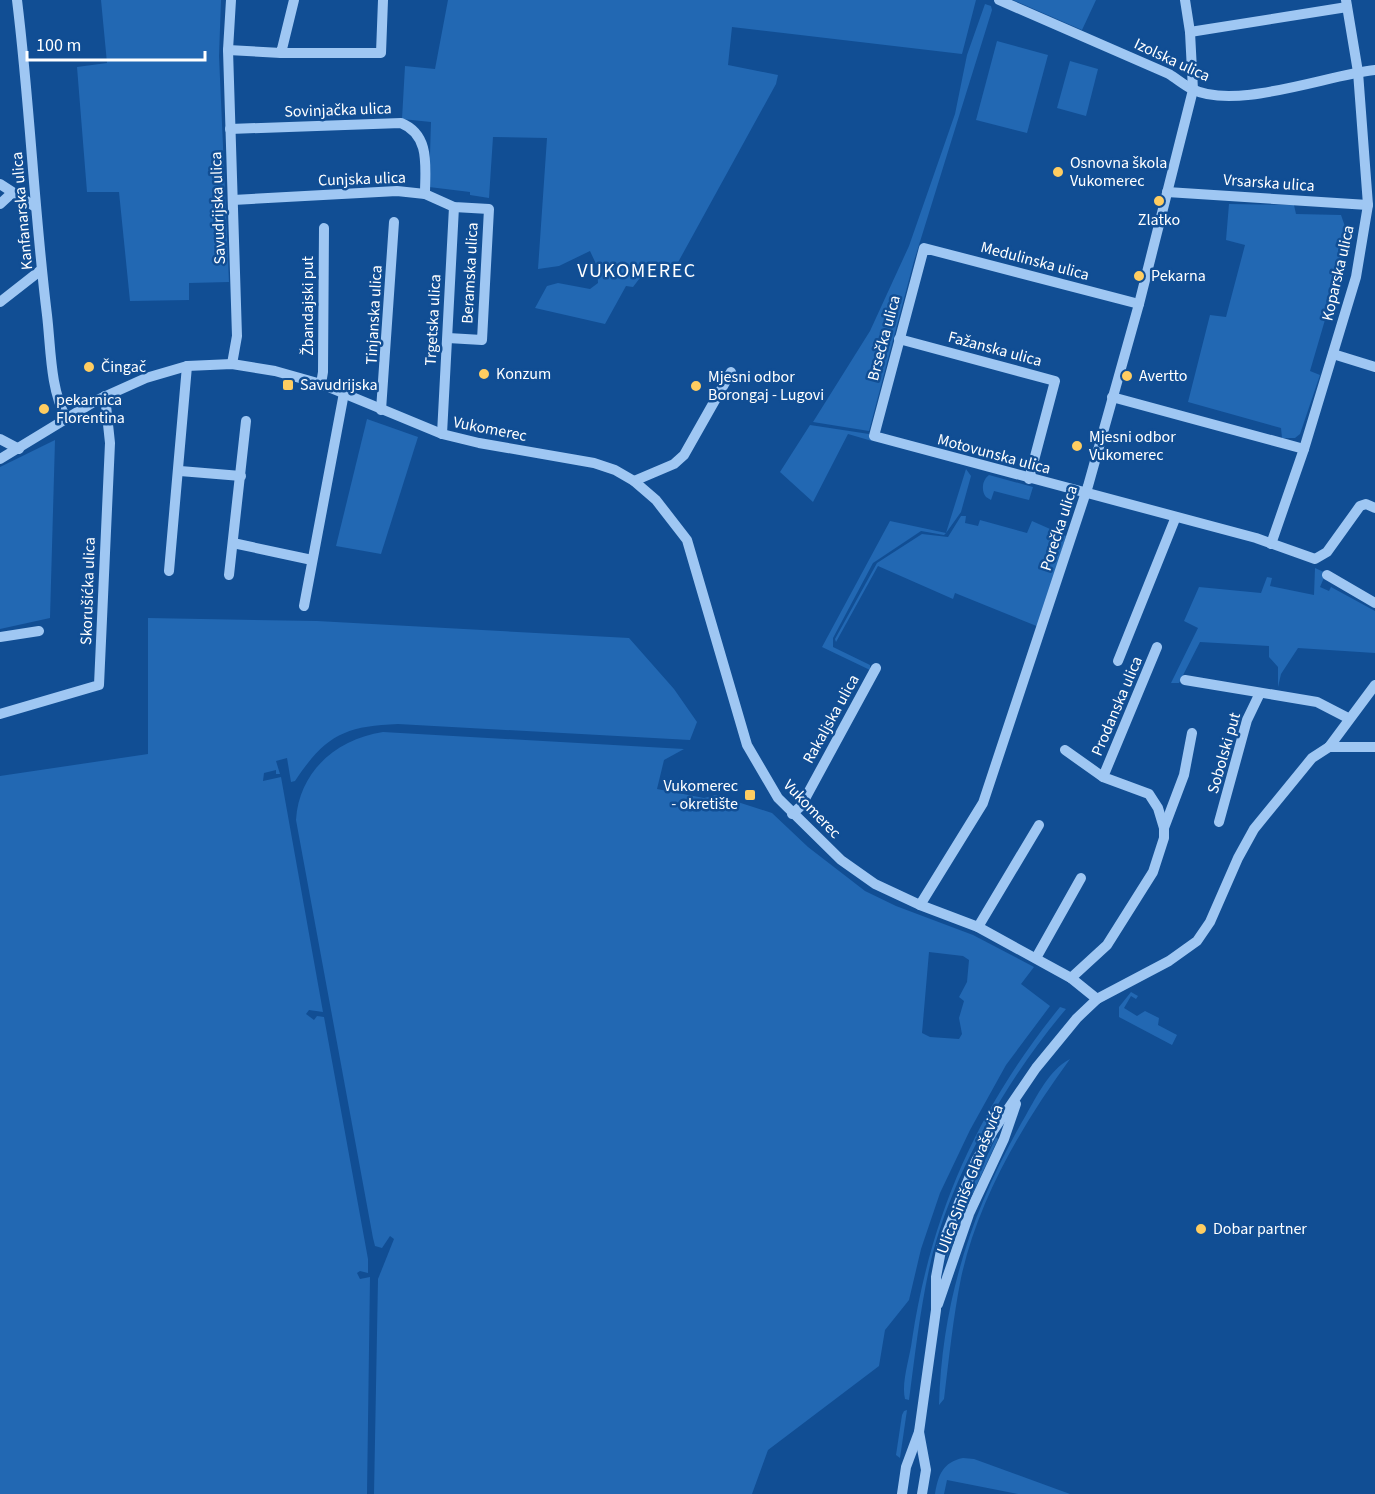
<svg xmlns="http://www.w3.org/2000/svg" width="1375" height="1494" viewBox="0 0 1375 1494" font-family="'Source Sans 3',sans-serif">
<rect width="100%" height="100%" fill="#114e94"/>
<!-- green -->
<g fill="#2268b3" fill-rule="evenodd">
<path d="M 101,0 L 221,0 L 219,56 L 229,282 L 189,283 L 189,300 L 130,301 L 119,192 L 87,192 L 77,67 L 107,63 Z"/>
<path d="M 448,0 L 976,0 L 962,54 L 732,27 L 728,65 L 778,75 L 776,84 L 676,266 L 646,270 L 633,287 L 626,286 L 605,324 L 535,308 L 547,286 L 558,283 L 590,289 L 598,283 L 597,266 L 590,251 L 559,266 L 538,269 L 547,138 L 493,137 L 489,198 L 470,195 L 470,192 L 429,187 L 431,122 L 402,119 L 405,66 L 435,69 Z"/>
<path d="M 1013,0 L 1096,0 L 1082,30 Z"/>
<path d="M 985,4 L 991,6 L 992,10 L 914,261 L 869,431 L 813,422 L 870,331 L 909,246 L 955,114 L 967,55 Z"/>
<path d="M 997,41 L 1048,55 L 1027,133 L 976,120 Z"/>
<path d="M 1070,61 L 1098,69 L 1086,116 L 1057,108 Z"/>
<path d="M 1229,204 L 1294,205 L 1296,214 L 1341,215 L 1349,238 L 1310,371 L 1320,375 L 1300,434 L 1295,438 L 1282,438 L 1281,428 L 1188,402 L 1210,315 L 1226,317 L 1245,245 L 1226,240 Z"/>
<path d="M 367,419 L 418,437 L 381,554 L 336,546 Z"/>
<path d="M 810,425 L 869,434 L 872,441 L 848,434 L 813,502 L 780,472 Z"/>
<path d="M 55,440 L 50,618 L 0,629 L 0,467 Z"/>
<path d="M 966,469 L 971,476 L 961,512 L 946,533 L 944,535 L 921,531 L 873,563 L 833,638 L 833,647 L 870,665 L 870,670 L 822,647 L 890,521 L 946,533 Z"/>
<path d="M 989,475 L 1033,487 L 1029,500 L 994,491 L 991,500 L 986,497 C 981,491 982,480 989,475 Z"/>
<path d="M 961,516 L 966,516 L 965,523 L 978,526 L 980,520 L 1027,533 L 1032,521 L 1066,536 L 1039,627 L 955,593 L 953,599 L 878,566 L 836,642 L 835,639 L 877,563 L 922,534 L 948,537 Z"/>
<path d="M 1315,568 L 1326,573 L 1320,587 L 1329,591 L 1331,587 L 1375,611 L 1375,653 L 1298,648 L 1281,674 L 1278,687 L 1278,667 L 1269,657 L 1269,646 L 1200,642 L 1179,683 L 1171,683 L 1198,628 L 1184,621 L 1199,587 L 1261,593 L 1267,577 L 1272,578 L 1270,586 L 1314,595 Z"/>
<path d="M 148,618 L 317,621 L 629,638 L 674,689 L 697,722 L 690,740 L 398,724 C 344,726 325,736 295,781 L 291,782 L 287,758 L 276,761 L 280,774 L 276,774 L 276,770 L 264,773 L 263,781 L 281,777 L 323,1012 L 309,1010 L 306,1014 L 314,1020 L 317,1016 L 324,1017 L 368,1259 L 368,1273 L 360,1271 L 357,1273 L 360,1279 L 370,1277 L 367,1494 L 0,1494 L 0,776 L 148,754 Z"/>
<path d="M 383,732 L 684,749 L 664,760 L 657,789 L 704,798 L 716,795 L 772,813 L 808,847 L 865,891 L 896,906 L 973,935 L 1034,967 L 1021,984 L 1050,1006 L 1006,1065 L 970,1130 L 940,1193 L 921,1249 L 909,1300 L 885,1330 L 879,1366 L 768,1450 L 752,1494 L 374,1494 L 378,1279 L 394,1239 L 390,1236 L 382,1248 L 375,1246 L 373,1238 L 296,820 C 299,771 337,739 383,732 ZM 929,952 L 963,956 L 969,960 L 967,982 L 959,997 L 964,1001 L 959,1018 L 962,1034 L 959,1039 L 930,1037 L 922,1033 Z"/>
<path d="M 1131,992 L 1138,996 L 1136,999 L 1131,996 L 1124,1008 L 1137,1016 L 1145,1011 L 1159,1018 L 1158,1025 L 1177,1035 L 1172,1045 L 1119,1017 L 1119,1007 Z"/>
<path d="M 1060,1007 L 1066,1009 C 1008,1077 950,1177 930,1265 C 920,1309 915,1355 909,1400 L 905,1399 C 901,1383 910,1357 912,1340 C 931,1213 979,1107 1060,1007 Z"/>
<path d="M 1070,1059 C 1023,1123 978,1199 961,1278 C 953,1318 949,1359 944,1399 L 939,1405 C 942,1299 973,1206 1026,1115 C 1037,1096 1049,1070 1070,1059 Z"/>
<path d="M 996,1137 L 998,1139 L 964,1212 L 944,1266 L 964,1204 Z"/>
<path d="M 907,1410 L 900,1458 L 896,1455 L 902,1415 L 904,1411 Z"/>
<path d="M 963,1458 L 974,1459 L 1070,1494 L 1018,1494 L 947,1480 L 944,1494 L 935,1494 C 938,1475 943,1462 963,1458 Z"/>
</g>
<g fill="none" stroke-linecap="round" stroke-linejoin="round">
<!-- minor -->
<g stroke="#9fc7f3" stroke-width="10">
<path d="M 17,0 C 30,105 34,210 47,315 C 51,349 50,388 66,418"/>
<path d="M 231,0 L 228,50 L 237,336 L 232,364"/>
<path d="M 999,0 L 1169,74 C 1177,79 1184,85 1192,89 C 1235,111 1327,75 1375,70"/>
<path d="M 1190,32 L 1347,7"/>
<path d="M 228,50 L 281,53 L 294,0"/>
<path d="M 281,53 L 381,53 L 383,0"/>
<path d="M 230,129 L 401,123 C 431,135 425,168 425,194"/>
<path d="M 0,184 L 34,206"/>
<path d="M 1167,192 L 1368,205"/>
<path d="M 233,200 L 397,191 L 425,194 L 454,207 L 489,209 L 482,340 L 448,338"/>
<path d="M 0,204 L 12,193"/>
<path d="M 0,302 L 41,270"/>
<path d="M 1139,304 L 924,248 L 874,436 L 1256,538 L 1315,559 L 1327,552 L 1360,506 L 1366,504 L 1375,508"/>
<path d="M 899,339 L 1055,381 L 1029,479"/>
<path d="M 1333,354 L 1375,367"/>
<path d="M 321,384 L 323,372 L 324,228"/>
<path d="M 1112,397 L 1304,449"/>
<path d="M 381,410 L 394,222"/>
<path d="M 442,434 L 454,207"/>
<path d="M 0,439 L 19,449"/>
<path d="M 0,459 L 97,400 L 146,378 L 187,366 L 232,364 L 275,371 L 321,384 L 442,434 L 479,443 L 594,463 L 615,470 L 634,481 L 656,500 L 687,540 L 747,745 L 778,798 L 841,860 L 875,884 L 920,905 L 978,927 L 1071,978 L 1097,999"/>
<path d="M 180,471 L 241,476"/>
<path d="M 634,481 L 674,464 L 684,455 L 731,372"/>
<path d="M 233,543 L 312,560"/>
<path d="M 1271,544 L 1304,449 L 1356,277 L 1368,205 L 1358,72 L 1346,0"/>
<path d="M 169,571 L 187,366"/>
<path d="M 229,575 L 246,421"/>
<path d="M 1327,575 L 1375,603"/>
<path d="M 304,606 L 344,393"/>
<path d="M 0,637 L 39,631"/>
<path d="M 1118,661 L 1175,519"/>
<path d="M 1185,680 L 1317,702 L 1348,718"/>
<path d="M 0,714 L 99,685 L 110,443 L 105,396"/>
<path d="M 1329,747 L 1375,685"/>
<path d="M 1065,750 L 1103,777"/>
<path d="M 792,814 L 801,806 L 876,668"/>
<path d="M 1219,822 L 1247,720 L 1260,693"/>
<path d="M 1164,828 L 1184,775 L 1192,733"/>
<path d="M 920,905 L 983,803 L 1088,486 L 1139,304 L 1193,90 L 1190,32 L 1185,0"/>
<path d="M 978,927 L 1039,825"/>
<path d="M 1036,958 L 1081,878"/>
<path d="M 1071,978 L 1107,945 L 1153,872 L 1164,838 L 1164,828 L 1158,808 L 1149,794 L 1103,777 L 1157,647"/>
<path d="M 938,1304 L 969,1214 L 1004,1139 L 1016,1104"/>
<path d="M 919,1432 L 926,1470 L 922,1494"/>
<path d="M 902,1494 L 906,1467 L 919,1432 L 936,1310 L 936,1277 L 942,1245 L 976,1161 L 993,1131 L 1036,1068 L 1077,1018 L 1097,999 L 1169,961 L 1197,941 L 1210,922 L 1238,858 L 1254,829 L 1312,758 L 1329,747 L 1375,747"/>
</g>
</g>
<!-- markers -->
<g fill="#ffcd61" stroke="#114e94" stroke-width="2">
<circle cx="1058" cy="172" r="6"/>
<circle cx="1159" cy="201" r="6"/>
<circle cx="1139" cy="276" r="6"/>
<circle cx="89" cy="367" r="6"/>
<circle cx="484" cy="374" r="6"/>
<circle cx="1127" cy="376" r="6"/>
<rect x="282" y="379" width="12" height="12" rx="3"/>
<circle cx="696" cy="386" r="6"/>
<circle cx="44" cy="409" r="6"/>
<circle cx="1077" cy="446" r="6"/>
<rect x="744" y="789" width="12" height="12" rx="3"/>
<circle cx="1201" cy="1229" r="6"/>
</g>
<g text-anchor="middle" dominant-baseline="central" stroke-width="5" stroke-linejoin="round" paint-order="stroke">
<!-- street labels -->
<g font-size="16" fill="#fff" stroke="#114e94">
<text transform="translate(1172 60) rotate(25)">Izolska ulica</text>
<text transform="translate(338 110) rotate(-2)">Sovinjačka ulica</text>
<text transform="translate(362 179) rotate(-2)">Cunjska ulica</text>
<text transform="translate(1269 183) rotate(4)">Vrsarska ulica</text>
<text transform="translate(218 208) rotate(-92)">Savudrijska ulica</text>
<text transform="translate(22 211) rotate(-95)">Kanfanarska ulica</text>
<text transform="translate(1035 261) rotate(15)">Medulinska ulica</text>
<text transform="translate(470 273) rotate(-87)">Beramska ulica</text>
<text transform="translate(1338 273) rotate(-77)">Koparska ulica</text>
<text transform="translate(308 306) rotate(-90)">Žbandajski put</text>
<text transform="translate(374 315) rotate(-87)">Tinjanska ulica</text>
<text transform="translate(433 320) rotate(-87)">Trgetska ulica</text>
<text transform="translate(884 338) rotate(-75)">Brsečka ulica</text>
<text transform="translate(995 349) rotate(15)">Fažanska ulica</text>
<text transform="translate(490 429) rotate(11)">Vukomerec</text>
<text transform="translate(994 454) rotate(15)">Motovunska ulica</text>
<text transform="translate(1059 528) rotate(-72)">Porečka ulica</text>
<text transform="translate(88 591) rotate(-88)">Skorušićka ulica</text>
<text transform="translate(1117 706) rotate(-67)">Prodanska ulica</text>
<text transform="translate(831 719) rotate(-61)">Rakaljska ulica</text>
<text transform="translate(1224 753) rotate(-74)">Sobolski put</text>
<text transform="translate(812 809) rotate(46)">Vukomerec</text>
<text transform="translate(970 1179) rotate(-69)">Ulica Siniše Glavaševića</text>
</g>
<!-- poi labels -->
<g font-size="16" fill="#fff" stroke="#114e94" text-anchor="start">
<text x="1070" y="163">Osnovna škola<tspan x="1070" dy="18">Vukomerec</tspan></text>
<text x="1159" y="220" text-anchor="middle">Zlatko</text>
<text x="1151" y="276">Pekarna</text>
<text x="101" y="367">Čingač</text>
<text x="496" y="374">Konzum</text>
<text x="1139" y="376">Avertto</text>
<text x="708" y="377">Mjesni odbor<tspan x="708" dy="18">Borongaj - Lugovi</tspan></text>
<text x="300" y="385">Savudrijska</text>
<text x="56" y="400">pekarnica<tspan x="56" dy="18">Florentina</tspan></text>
<text x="1089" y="437">Mjesni odbor<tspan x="1089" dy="18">Vukomerec</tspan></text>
<text x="738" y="786" text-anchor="end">Vukomerec<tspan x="738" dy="18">- okretište</tspan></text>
<text x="1213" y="1229">Dobar partner</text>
</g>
<!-- quarter labels -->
<g font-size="20" letter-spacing="1.5" fill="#fff" stroke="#114e94">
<text x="637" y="271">VUKOMEREC</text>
</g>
</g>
<!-- scale -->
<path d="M27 51v9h178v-9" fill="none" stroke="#ffffff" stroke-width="3"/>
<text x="36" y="51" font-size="18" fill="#ffffff" stroke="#114e94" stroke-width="4.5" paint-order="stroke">100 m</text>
</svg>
